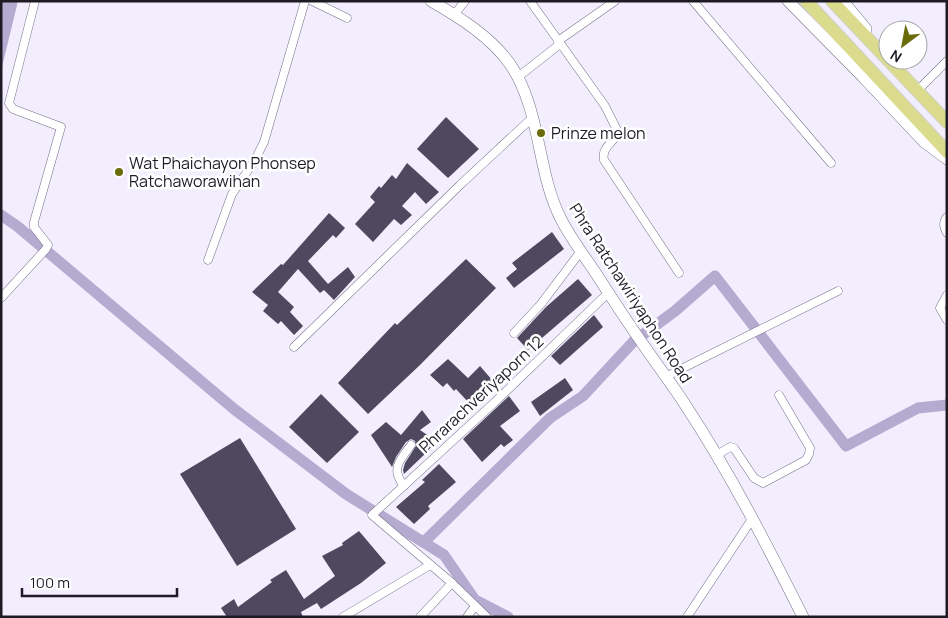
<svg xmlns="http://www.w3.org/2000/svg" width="948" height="618" viewBox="0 0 948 618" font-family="Manrope,sans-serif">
<rect width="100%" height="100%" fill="#f2eefe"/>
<!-- water -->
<path fill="#b5abd0" d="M 1,1 L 18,1 L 1,71 Z"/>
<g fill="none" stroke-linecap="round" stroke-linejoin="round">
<!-- canal -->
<g stroke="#b5abd0" stroke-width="11">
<path d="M 1,215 L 17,226 L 234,409 L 346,494 L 444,555 L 475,600 L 508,617"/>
<path d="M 424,542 L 550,418 L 583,396 L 633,342 L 675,311 L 715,276 L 846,446 L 918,408 L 947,405"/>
</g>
</g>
<!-- building -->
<g fill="#4f4960">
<path d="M 446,117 L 479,149 L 448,178 L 417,149 Z"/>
<path d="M 407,163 L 439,192 L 426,204 L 415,192 L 402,206 L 412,215 L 401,225 L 394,219 L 373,242 L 355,224 L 375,202 L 370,197 L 379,186 L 381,188 L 392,175 L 396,179 Z"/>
<path d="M 329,213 L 345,228 L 336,238 L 333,235 L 308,261 L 328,284 L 348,267 L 355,277 L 334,300 L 324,290 L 320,293 L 298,269 L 278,292 L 294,307 L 290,312 L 303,326 L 294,335 L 281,321 L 278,324 L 263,311 L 268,305 L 252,292 L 281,264 L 283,265 Z"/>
<path d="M 552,232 L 564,249 L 514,288 L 506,278 L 517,269 L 512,263 Z"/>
<path d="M 466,259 L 496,288 L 420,365 L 368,414 L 338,383 L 395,323 L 397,325 Z"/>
<path d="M 578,279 L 592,295 L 528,350 L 517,338 L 546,307 Z"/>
<path d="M 594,315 L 603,327 L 560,365 L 551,356 Z"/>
<path d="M 448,359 L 468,378 L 480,366 L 493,381 L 470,404 L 456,389 L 454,391 L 447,383 L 443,387 L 430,375 Z"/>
<path d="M 565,378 L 573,390 L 540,416 L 531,402 Z"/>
<path d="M 321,394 L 359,432 L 327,463 L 289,427 Z"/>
<path d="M 509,396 L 520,411 L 500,426 L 513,440 L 504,447 L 501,444 L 482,462 L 463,439 Z"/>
<path d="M 422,410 L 431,422 L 420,430 L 436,441 L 426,453 L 404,474 L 403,470 L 405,463 L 416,446 L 415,441 L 411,439 L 406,442 L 396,457 L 392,467 L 371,435 L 386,422 L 401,435 Z"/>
<path d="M 240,438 L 296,529 L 237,566 L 180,474 Z"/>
<path d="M 439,464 L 456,482 L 428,506 L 430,509 L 414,524 L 396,507 L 425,482 L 422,480 Z"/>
<path d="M 359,531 L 386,563 L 361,583 L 321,609 L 317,603 L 301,612 L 303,617 L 227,617 L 221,608 L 234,599 L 238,607 L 272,582 L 270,580 L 286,570 L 304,599 L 335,576 L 322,556 L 343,545 L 342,543 Z"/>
</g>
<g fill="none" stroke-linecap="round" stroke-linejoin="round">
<defs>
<g id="minor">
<path d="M 312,1 L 347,18"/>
<path d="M 530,1 L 605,106 L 618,132 C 614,143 601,147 604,160 L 679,273"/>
<path d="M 693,1 L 831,163"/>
<path d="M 454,15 L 465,1"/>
<path d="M 558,41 L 615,1"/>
<path d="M 518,77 L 560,44"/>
<path d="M 917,91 L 947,61"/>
<path d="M 947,217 C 942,223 944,228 947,233"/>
<path d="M 208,260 L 232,194 L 255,160 L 264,142 L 305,1"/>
<path d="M 947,295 L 940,308 L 947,320"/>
<path d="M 1,298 L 46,249 L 48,245 L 34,227 L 34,222 L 61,127 L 13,109 L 9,103 L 35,1"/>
<path d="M 514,333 L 541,304 L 581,251"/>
<path d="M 294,347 L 460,185 L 532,118"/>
<path d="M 665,377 L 838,291"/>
<path d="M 717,455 L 730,447 L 734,448 L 754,478 L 763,483 L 806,460 L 809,454 L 810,448 L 779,395"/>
<path d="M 404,486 C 390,469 400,460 411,445"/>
<path d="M 343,617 L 430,565"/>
<path d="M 420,617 L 452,583"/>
<path d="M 467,617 L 475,606"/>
<path d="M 487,617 L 452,583 L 372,515 L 496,401 L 608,293"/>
<path d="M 687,617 L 752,519"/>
</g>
<g id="secondary">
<path d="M 431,1 C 459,17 491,37 510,64 C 542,111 536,172 562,221 C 572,240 585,257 597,275 C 613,300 630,326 647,350 C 660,369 674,387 686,406 C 730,473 767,545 803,617"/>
<path d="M 788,1 L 862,76 L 924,142 L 947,159"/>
<path d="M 843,1 L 866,29"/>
</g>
<g id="primary">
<path d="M 806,1 L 947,152"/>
<path d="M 832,1 L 947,122"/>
</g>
</defs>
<!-- minor casing -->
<use href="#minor" stroke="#756e86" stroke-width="9"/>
<!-- secondary casing -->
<use href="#secondary" stroke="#756e86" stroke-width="12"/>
<!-- primary casing -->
<use href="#primary" stroke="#d2d1d3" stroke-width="14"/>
<!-- minor -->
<use href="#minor" stroke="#fff" stroke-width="8"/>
<!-- secondary -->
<use href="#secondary" stroke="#fff" stroke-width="11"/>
<!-- primary -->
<use href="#primary" stroke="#dadb8c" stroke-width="12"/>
</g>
<!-- markers -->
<g fill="#6a6b0a" stroke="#fff" stroke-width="2">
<circle cx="541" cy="133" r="5"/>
<circle cx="119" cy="172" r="5"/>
</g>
<g text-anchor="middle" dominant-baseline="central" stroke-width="5" stroke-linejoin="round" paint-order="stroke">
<!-- poi labels -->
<g font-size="16" fill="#1e1b25" stroke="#fff" text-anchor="start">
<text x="551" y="133">Prinze melon</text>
<text x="129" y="163">Wat Phaichayon Phonsep<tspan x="129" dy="18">Ratchaworawihan</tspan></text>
</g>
<!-- street labels -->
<g font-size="16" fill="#1e1b25" stroke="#fff">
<text transform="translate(631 293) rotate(57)">Phra Ratchawiriyaphon Road</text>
<text transform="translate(481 394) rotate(-43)">Phrarachveriyaporn 12</text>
</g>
</g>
<!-- border -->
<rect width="948" height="618" fill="none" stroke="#1e1b25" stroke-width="5"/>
<!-- north arrow -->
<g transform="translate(903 45) rotate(212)"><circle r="24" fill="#ffffff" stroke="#a5a4a8"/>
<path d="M0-4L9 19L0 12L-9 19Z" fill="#6a6b0a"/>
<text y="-8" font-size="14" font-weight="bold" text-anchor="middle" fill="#1e1b25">N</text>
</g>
<!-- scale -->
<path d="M22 588v8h155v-8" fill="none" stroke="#1e1b25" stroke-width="2.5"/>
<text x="30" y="588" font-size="15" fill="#1e1b25" stroke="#ffffff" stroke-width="4" paint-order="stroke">100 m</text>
</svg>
